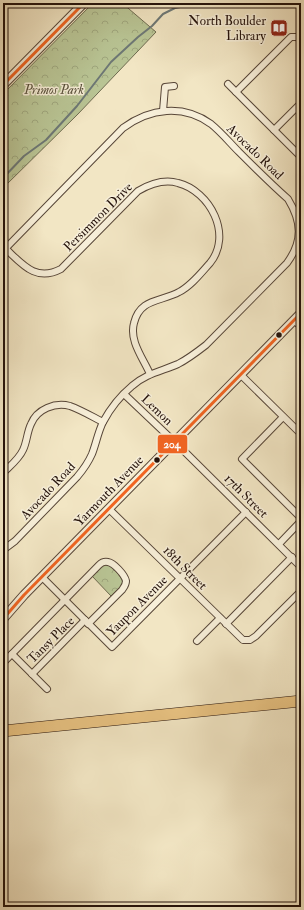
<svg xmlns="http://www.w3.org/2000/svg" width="304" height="910" viewBox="0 0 304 910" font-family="'IM FELL Double Pica',serif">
<defs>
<pattern id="park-crowns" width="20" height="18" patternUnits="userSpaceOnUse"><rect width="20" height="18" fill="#b9c595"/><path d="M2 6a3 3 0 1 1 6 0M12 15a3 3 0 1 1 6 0" fill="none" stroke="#9fa87f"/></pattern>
</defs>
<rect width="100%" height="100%" fill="#f2e6c4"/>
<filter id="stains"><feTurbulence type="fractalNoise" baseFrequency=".005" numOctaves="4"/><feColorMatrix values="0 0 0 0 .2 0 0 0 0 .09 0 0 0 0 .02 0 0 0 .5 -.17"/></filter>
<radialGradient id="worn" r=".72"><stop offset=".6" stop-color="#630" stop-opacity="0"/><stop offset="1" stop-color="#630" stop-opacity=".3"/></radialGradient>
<!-- park -->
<g fill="url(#park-crowns)" stroke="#6e6b50">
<path d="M 93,3 L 122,3 L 156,32 L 78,114 L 3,188 L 3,94 Z"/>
<path d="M 106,564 C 113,567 120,575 123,582 L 122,585 L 111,596 L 92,576 L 102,566 Z"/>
</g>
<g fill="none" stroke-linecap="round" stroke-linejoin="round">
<!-- stream -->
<path stroke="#6d7876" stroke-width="2" d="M 3,178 L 24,156 L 46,140 L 77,106 L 111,62 L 138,37 L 152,26 L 163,14 L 175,8 L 191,5 L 207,4 L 220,5 L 239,3"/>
<defs>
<g id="minor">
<path d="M 228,84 L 301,157"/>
<path d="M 236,92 L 291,37 L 297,37 L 301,41"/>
<path d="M 163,111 L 165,87 L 174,86"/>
<path d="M 274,130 L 301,103"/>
<path d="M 6,249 C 23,265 36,282 61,269 L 138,191 C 150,184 164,179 178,183 C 210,191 233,235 210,263 C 201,273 191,286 179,292 C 161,302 140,298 134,323 C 129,341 143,358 150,374"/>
<path d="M 3,251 L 123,128 C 150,108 183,104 211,124 C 221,132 230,143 239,152 C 255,168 271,184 288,199 C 302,222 303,241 287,263 L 206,345 C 197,352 188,359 178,364 C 162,371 145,374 132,386 C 120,396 110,409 103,422 C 98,432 96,444 92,454 C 88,463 83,470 77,477 L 15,541 L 3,550"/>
<path d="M 294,320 L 301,327"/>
<path d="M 241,375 L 301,434"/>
<path d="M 124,394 L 183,450 L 301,567"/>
<path d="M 283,417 L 242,459 L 301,518"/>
<path d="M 3,473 C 10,466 19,459 23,450 C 27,442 27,432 31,424 C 37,409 55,402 70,406 C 81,410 93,417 103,422"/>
<path d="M 109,509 L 243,640 L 250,640 L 256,636 L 301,591"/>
<path d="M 279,544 L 301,521"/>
<path d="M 42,577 L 112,647 L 246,512"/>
<path d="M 226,624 L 292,557"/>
<path d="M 197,641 L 220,618"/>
<path d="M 12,654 L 47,689"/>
<path d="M 3,663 L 99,565 C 101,563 104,561 108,562 C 114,563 125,575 126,581 C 126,585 124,587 122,590 L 88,624"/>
<path d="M 32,674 L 85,620"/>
</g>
<g id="tertiary">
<path d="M 3,85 L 84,3"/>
<path d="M 3,619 L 24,595 L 301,313"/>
</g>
<path id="trunk" d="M 3,731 L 301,701"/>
</defs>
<!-- minor casing -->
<use href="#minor" stroke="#574638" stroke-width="8"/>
<!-- tertiary casing -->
<use href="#tertiary" stroke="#574638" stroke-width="10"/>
<!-- trunk casing -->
<use href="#trunk" stroke="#23110a" stroke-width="12"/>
<!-- minor -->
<use href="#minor" stroke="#f7efd9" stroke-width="6"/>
<!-- tertiary -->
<use href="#tertiary" stroke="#f7efd9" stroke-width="8"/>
<!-- trunk -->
<use href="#trunk" stroke="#e9c382" stroke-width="11"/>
<defs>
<g id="bus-1">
<path d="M 3,85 L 84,3"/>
<path d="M 3,619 L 24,595 L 301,313"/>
</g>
</defs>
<!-- bus-1 casing -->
<use href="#bus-1" stroke="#f7efd9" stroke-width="6"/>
<!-- bus-1 -->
<use href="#bus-1" stroke="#f26522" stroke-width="3"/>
</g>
<!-- icons -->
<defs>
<symbol id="library-square" viewBox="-11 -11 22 22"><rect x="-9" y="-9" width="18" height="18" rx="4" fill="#8f2418" stroke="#f7efd9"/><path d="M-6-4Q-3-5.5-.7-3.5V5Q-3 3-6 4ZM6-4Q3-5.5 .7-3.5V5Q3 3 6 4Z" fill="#fff"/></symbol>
</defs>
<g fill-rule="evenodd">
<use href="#library-square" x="269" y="18" width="20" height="20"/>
</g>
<!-- markers -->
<g fill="#23110a" stroke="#f7efd9" stroke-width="1.5">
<circle cx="279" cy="335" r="3.5"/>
<circle cx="157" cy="460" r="3.5"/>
</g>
<g text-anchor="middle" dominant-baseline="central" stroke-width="3" stroke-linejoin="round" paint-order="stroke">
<!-- poi labels -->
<g font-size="13" fill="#23110a" stroke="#f7efd9" text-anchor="end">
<text x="266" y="21">North Boulder<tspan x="266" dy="15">Library</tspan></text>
</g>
<!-- park labels -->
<g font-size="13" font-style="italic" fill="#58503b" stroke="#f7efd9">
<text x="54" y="90">Primos Park</text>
</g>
<!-- street labels -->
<g font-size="13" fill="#23110a" stroke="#f7efd9">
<text transform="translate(255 152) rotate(44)">Avocado Road</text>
<text transform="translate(98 217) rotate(-45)">Persimmon Drive</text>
<text transform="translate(157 410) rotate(44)">Lemon</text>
<text transform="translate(48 491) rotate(-47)">Avocado Road</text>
<text transform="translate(109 491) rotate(-46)">Yarmouth Avenue</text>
<text transform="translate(246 496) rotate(45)">17th Street</text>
<text transform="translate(185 568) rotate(45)">18th Street</text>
<text transform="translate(137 606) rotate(-45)">Yaupon Avenue</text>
<text transform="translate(51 640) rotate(-45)">Tansy Place</text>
</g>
</g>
<rect stroke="#f7efd9" stroke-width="1.5" x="157" y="434" width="31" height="20" rx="4" fill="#f26522"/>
<g font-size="11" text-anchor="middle" font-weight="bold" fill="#fff">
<text x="172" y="448">204</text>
</g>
<!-- margin -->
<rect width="304" height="910" fill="none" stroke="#f2e6c4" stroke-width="16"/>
<rect x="4" y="4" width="296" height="902" fill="none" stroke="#23110a" stroke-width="2"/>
<rect x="8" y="8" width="288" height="894" fill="none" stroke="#23110a"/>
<rect width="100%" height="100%" filter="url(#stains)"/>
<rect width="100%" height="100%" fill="url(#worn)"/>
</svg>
